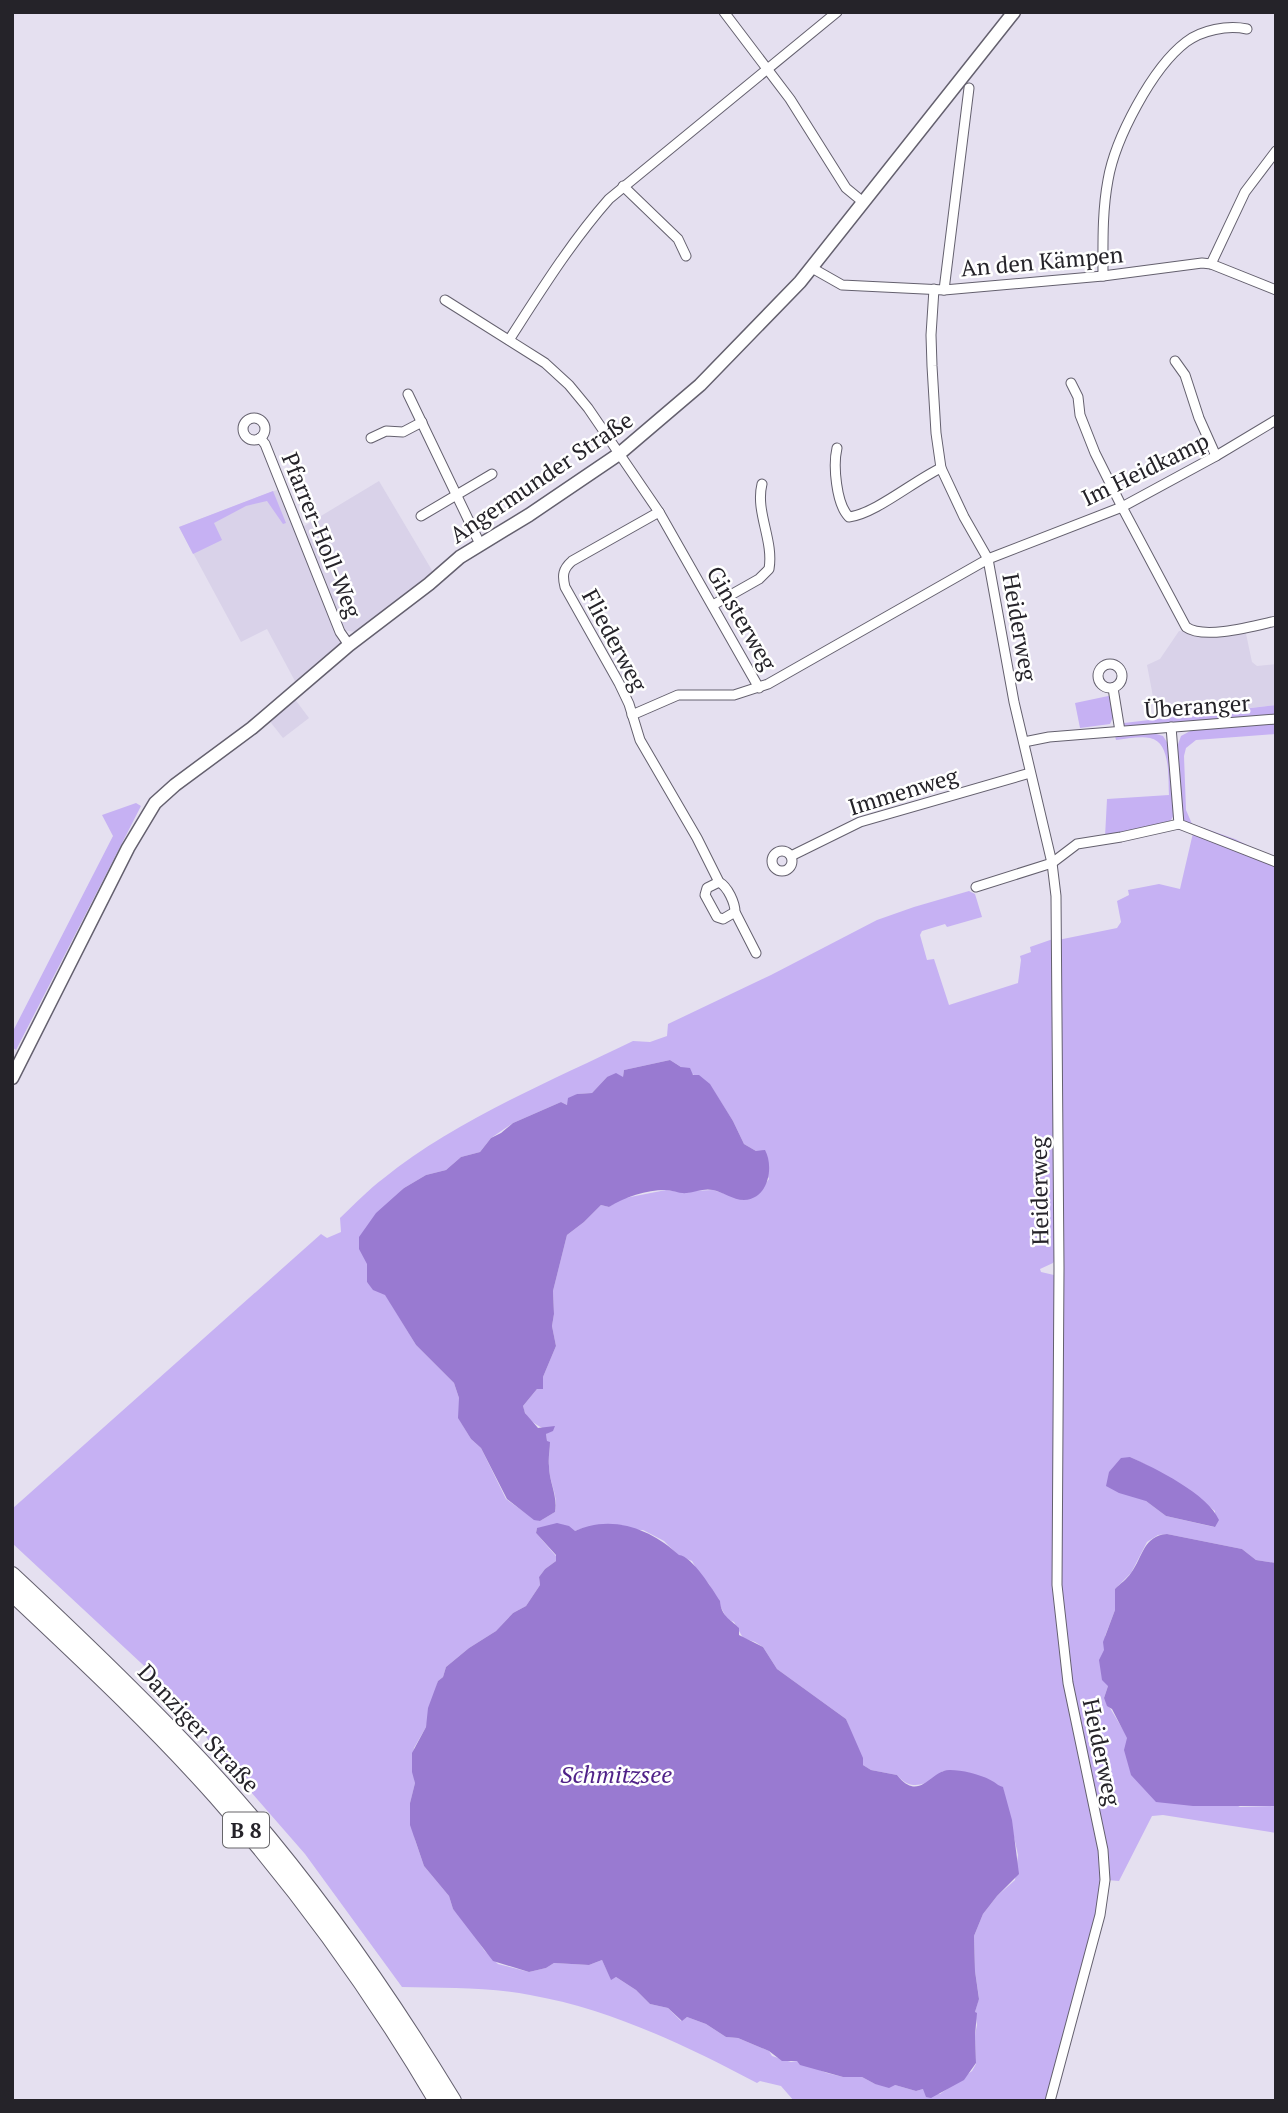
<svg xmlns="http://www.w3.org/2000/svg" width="1288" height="2113" viewBox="0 0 1288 2113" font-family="'PT Serif',serif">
<rect width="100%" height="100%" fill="#e5e0f0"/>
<!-- built -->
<g fill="#d9d2e9">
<path d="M 379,481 L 433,572 L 356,632 L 341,630 L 301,528 Z"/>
<path d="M 282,488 L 342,644 L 296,683 L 267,629 L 241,642 L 179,527 Z"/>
<path d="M 1245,629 L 1252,662 L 1257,666 L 1276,664 L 1276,705 L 1157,718 L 1147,665 L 1160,659 L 1179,631 L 1201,634 Z"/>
<path d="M 294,698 L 309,718 L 283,738 L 268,719 Z"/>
</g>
<!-- green -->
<g fill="#c6b1f3" fill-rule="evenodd">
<path d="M 273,491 L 286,523 L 283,524 L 267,501 L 246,506 L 214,523 L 222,540 L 193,554 L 179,527 Z"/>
<path d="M 1113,695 L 1114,715 L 1110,724 L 1080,728 L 1075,703 Z"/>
<path d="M 1276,705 L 1276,715 L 1124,728 L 1124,723 Z"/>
<path d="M 1276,723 L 1276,734 L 1196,740 L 1186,748 L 1184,756 L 1186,810 L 1192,824 L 1235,839 L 1267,855 L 1185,822 L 1182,817 L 1176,750 L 1181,736 L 1194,729 Z"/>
<path d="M 1153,733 L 1163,736 L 1170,747 L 1176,811 L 1171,820 L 1165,825 L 1105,837 L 1107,799 L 1169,795 C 1168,778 1171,742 1150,738 C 1140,736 1126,739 1116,740 L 1115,736 Z"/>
<path d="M 136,803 L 141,806 L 16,1050 L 12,1047 L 12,1033 L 113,836 L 102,815 Z"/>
<path d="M 1193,833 L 1276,864 L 1276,1563 L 1256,1560 L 1242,1549 L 1167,1534 L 1158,1535 L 1147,1542 L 1131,1573 L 1115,1589 L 1115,1610 L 1105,1636 L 1108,1686 L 1104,1698 L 1128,1738 L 1127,1745 L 1240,1807 L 1276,1806 L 1276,1833 L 1163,1815 L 1152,1816 L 1119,1881 L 1107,1880 L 1070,1684 L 1059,1585 L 1058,940 L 1117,928 L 1121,922 L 1117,901 L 1129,895 L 1128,890 L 1159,884 L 1180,889 ZM 1130,1457 C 1161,1471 1188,1490 1215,1511 L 1214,1527 L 1166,1516 L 1146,1501 Z"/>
<path d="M 969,891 L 975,894 L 982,917 L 947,927 L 945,924 L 922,931 L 920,935 L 927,960 L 934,959 L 949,1005 L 1018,983 L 1021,960 L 1020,956 L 1031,952 L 1030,947 L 1053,939 L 1058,1255 L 1053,1263 L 1040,1269 L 1041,1272 L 1054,1275 L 1058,1283 L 1055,1585 L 1066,1684 L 1102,1851 L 1102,1896 L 1048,2101 L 794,2101 L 781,2086 L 760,2081 L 757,2083 C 685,2045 610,2009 530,1995 C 488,1987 444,1988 402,1987 L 305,1854 L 237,1776 L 184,1709 L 155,1676 L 12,1543 L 12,1509 L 321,1234 L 327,1238 L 341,1232 L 340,1218 C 355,1204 368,1190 384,1178 C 454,1121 551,1081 633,1041 L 650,1042 L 667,1036 L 668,1024 L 771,975 L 877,920 L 914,907 ZM 670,1060 L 710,1085 L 733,1121 L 744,1144 L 756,1151 L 769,1179 L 756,1196 L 744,1200 L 713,1190 L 692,1191 L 687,1193 L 666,1190 L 620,1199 L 609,1207 L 601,1205 L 584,1222 L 567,1235 L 553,1291 L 554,1314 L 552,1326 L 556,1346 L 543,1377 L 543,1389 L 537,1389 L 523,1406 C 525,1419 538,1427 550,1431 L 546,1434 L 547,1442 L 550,1443 C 550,1450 548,1459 549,1466 C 549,1483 559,1496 555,1512 L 540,1521 L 534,1519 L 506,1499 L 481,1448 L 471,1439 L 459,1419 L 459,1398 L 454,1383 L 416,1345 L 385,1294 L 367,1282 L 367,1264 L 397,1196 L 404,1188 L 426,1175 L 446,1170 L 461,1157 L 480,1152 L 491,1138 L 513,1123 L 561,1102 L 567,1105 L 577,1094 L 592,1093 L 607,1077 L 623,1078 L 624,1070 ZM 537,1528 L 575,1531 L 583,1528 L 643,1530 L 664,1541 L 679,1556 L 692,1561 L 700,1575 L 709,1584 L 727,1619 L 734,1622 L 743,1638 L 755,1642 L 763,1647 L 777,1669 L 846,1719 L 863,1765 L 871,1770 L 897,1775 C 912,1793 928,1784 943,1771 L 970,1773 L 1003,1788 L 1018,1855 L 1015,1880 L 997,1896 L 983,1914 L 974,1936 L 975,1971 L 979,1998 L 975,2012 L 977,2025 L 975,2035 L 976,2064 L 972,2071 L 940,2094 L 923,2089 L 916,2091 L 895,2085 L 875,2084 L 862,2077 L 843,2077 L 827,2073 L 797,2061 L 791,2062 L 772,2056 L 769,2051 L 738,2038 L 726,2037 L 706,2024 L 687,2017 L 681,2021 L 668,2008 L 650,2004 L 636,1990 L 616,1977 L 611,1979 L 602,1960 L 589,1965 L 554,1963 L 546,1968 L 529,1972 L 498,1964 L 484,1950 L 465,1922 L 453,1909 L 449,1896 L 424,1866 L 415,1840 L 410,1803 L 415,1783 L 412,1762 L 414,1748 L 426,1727 L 438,1681 L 443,1677 L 446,1667 L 469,1648 L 496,1631 L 513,1613 L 526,1606 L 540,1585 L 539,1577 L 545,1569 L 556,1561 L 556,1556 L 536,1533 Z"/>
</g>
<!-- water -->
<g fill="#997ad1">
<path d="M 670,1060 L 681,1067 L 690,1068 L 693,1075 L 699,1075 L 710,1084 L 733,1121 L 744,1144 L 756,1151 L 765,1150 C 774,1166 769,1199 744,1200 C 733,1200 723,1192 713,1190 C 704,1188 695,1192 687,1193 C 680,1194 672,1190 665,1190 C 647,1190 624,1197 609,1207 L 601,1205 L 584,1222 L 567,1235 L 553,1291 L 554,1314 L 552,1326 L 556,1346 L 543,1377 L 543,1389 L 537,1389 L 523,1406 L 525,1413 L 538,1428 L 555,1426 L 553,1431 L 546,1434 L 547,1441 L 550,1442 C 550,1450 548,1458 549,1466 C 549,1482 558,1496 555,1512 L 540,1521 L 534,1520 L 507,1499 L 481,1448 L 471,1439 L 458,1418 L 459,1398 L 454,1383 L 416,1345 L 385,1295 L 373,1290 L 367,1282 L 367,1264 L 359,1249 L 359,1237 L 376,1213 L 404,1188 L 426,1175 L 446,1170 L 461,1157 L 480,1152 L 491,1138 L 501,1133 L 513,1123 L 561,1102 L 567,1105 L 568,1098 L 577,1094 L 592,1093 L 607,1077 L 616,1073 L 623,1077 L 624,1070 Z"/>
<path d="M 1130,1457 C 1155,1468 1208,1494 1219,1520 L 1215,1527 L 1166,1516 L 1146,1501 L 1119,1493 L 1106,1486 L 1109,1472 L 1121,1458 Z"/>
<path d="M 557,1523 L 569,1526 L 575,1531 C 612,1514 651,1529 679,1555 C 692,1556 713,1590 720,1601 C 721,1616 730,1619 739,1628 L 739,1635 L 763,1647 L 777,1669 L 846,1719 L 863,1758 L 863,1765 L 871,1770 L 897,1775 C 920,1804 931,1769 950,1770 C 963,1770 983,1775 994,1782 C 997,1784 999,1786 1003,1787 L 1012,1820 L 1019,1874 L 997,1896 L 983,1914 L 974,1936 L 975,1971 L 979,1999 L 975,2012 L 977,2013 L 975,2035 L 976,2063 L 964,2080 L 931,2098 L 926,2097 L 923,2089 L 916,2091 L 895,2085 L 889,2088 L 875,2084 L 862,2077 L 843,2077 L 800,2065 L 797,2061 L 782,2061 L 769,2051 L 738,2038 L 726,2037 L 706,2024 L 687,2017 L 682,2021 L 668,2008 L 650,2004 L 636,1990 L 616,1977 L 611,1980 L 602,1960 L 589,1965 L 554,1963 L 546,1968 L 529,1972 L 493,1961 L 453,1909 L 449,1896 L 424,1866 L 410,1825 L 410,1803 L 415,1783 L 412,1772 L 412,1753 L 426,1727 L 428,1708 L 438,1681 L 443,1677 L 446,1667 L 469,1648 L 496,1631 L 513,1613 L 526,1606 L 540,1585 L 539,1577 L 545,1569 L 556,1561 L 556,1555 L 536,1533 L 537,1528 Z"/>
<path d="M 1167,1534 L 1242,1549 L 1256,1560 L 1276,1563 L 1276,1806 L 1193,1806 L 1156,1802 L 1131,1775 L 1124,1750 L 1127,1738 L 1112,1709 L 1107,1706 L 1104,1698 L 1108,1686 L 1102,1680 L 1099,1660 L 1104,1650 L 1103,1642 L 1115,1610 L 1115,1589 C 1120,1584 1127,1579 1131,1573 C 1143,1557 1143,1536 1167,1534 Z"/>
</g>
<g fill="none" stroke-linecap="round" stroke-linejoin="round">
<defs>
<g id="street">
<path d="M 724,12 L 790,99 L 846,188 L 863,202"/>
<path d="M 623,186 L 678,239 L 686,256"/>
<path d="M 1211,264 L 1245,192 L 1276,151"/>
<path d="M 812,268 L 842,285 L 944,290 L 1103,276 L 1202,263 L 1211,264 L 1276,290"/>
<path d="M 1103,276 C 1103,244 1102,212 1108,180 C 1115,139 1152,68 1186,42 C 1202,30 1227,25 1247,29"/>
<path d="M 934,289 L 931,335 L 932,366 L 936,433 L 941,468 L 964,517 L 988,559 L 1014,702 L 1052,863 L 1056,896 L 1059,1268 L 1057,1585 L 1068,1683 L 1103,1850 L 1105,1880 L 1100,1915 L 1050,2101"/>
<path d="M 944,290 L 969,88"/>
<path d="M 445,300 L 545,363 L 569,385 L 588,408 L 659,512 L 759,688"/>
<path d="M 509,340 C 540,292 571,242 609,199 L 837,12"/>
<path d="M 1175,361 L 1185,375 L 1199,418 L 1216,456"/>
<path d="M 1071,383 L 1078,397 L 1080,415 L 1095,453 L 1122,507 L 1186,627 C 1204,640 1254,626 1276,621"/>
<path d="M 408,394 L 480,544"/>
<circle cx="254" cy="429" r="11"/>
<path d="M 260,438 L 265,444 L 340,632 L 349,645"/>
<path d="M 371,438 L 386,431 L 403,432 L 422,422"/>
<path d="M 837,448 C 833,465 836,504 849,517 C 875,514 915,480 941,468"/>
<path d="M 659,512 L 572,561 C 563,569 562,575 565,587 L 619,683 L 629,704 L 640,740 L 697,838 L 719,882 C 728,887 735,903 735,912 L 756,953"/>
<path d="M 421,516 L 492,474"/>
<path d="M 713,605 L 759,579 L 769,569 C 774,540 755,512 762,484"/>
<circle cx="1110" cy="676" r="12"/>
<path d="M 1113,688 L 1120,731"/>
<path d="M 632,715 L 678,695 L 734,695 L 768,684 L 988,559 L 1122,507 L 1216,456 L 1276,420"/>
<path d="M 1171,727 L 1179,824 L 1276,862"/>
<path d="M 1024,742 L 1049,737 L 1276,719"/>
<circle cx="782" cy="861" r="10"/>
<path d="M 791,856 L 860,822 L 1030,773"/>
<path d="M 719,882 L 707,888 L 705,895 L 717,917 L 723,919 L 735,912"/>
<path d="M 976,887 L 1052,863 L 1077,844 L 1121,837 L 1179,824"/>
</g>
<path id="secondary" d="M 12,1078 L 128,848 L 155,803 L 175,785 L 252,728 L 349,645 L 429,584 L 460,557 L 529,515 L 619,454 L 700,385 L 800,282 L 1014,12"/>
<g id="highway">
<path d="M 12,1575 C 85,1643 156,1711 222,1784 C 310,1882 385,1989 453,2101"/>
<path d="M 12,1593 C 82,1659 152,1724 216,1796 C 299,1890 373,1992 437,2101"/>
</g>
</defs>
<!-- street casing -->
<use href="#street" stroke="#64606e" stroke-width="11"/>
<!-- secondary casing -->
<use href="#secondary" stroke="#64606e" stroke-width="15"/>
<!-- highway casing -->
<use href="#highway" stroke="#64606e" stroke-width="18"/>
<!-- street -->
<use href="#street" stroke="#fff" stroke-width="9"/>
<!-- secondary -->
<use href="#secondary" stroke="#fff" stroke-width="12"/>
<!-- highway -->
<use href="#highway" stroke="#fff" stroke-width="16"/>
</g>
<g text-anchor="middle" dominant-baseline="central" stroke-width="5" stroke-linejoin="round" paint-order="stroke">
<!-- shield labels -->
<rect fill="#fff" stroke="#666569" stroke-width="2" x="223" y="1812.5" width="46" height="35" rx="5"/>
<g font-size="21" font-weight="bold" fill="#252329">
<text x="246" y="1830">B 8</text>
</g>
<!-- street labels -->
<g font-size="23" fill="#252329" stroke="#fff">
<text transform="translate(1042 261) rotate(-5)">An den Kämpen</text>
<text transform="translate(1145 469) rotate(-26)">Im Heidkamp</text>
<text transform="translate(541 477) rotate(-34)">Angermunder Straße</text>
<text transform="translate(322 535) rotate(68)">Pfarrer-Holl-Weg</text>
<text transform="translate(742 618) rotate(60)">Ginsterweg</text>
<text transform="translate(1020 627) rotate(80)">Heiderweg</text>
<text transform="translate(615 640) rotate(62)">Fliederweg</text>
<text transform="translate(1197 706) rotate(-4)">Überanger</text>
<text transform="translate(903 791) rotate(-17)">Immenweg</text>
<text transform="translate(1039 1191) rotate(-91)">Heiderweg</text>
<text transform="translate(199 1728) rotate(47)">Danziger Straße</text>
<text transform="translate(1102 1752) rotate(78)">Heiderweg</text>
</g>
<!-- water labels -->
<g font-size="24" font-style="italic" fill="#502288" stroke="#fff">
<text x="616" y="1774">Schmitzsee</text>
</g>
</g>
<!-- border -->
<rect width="1288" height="2113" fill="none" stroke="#252329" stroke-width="28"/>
</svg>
